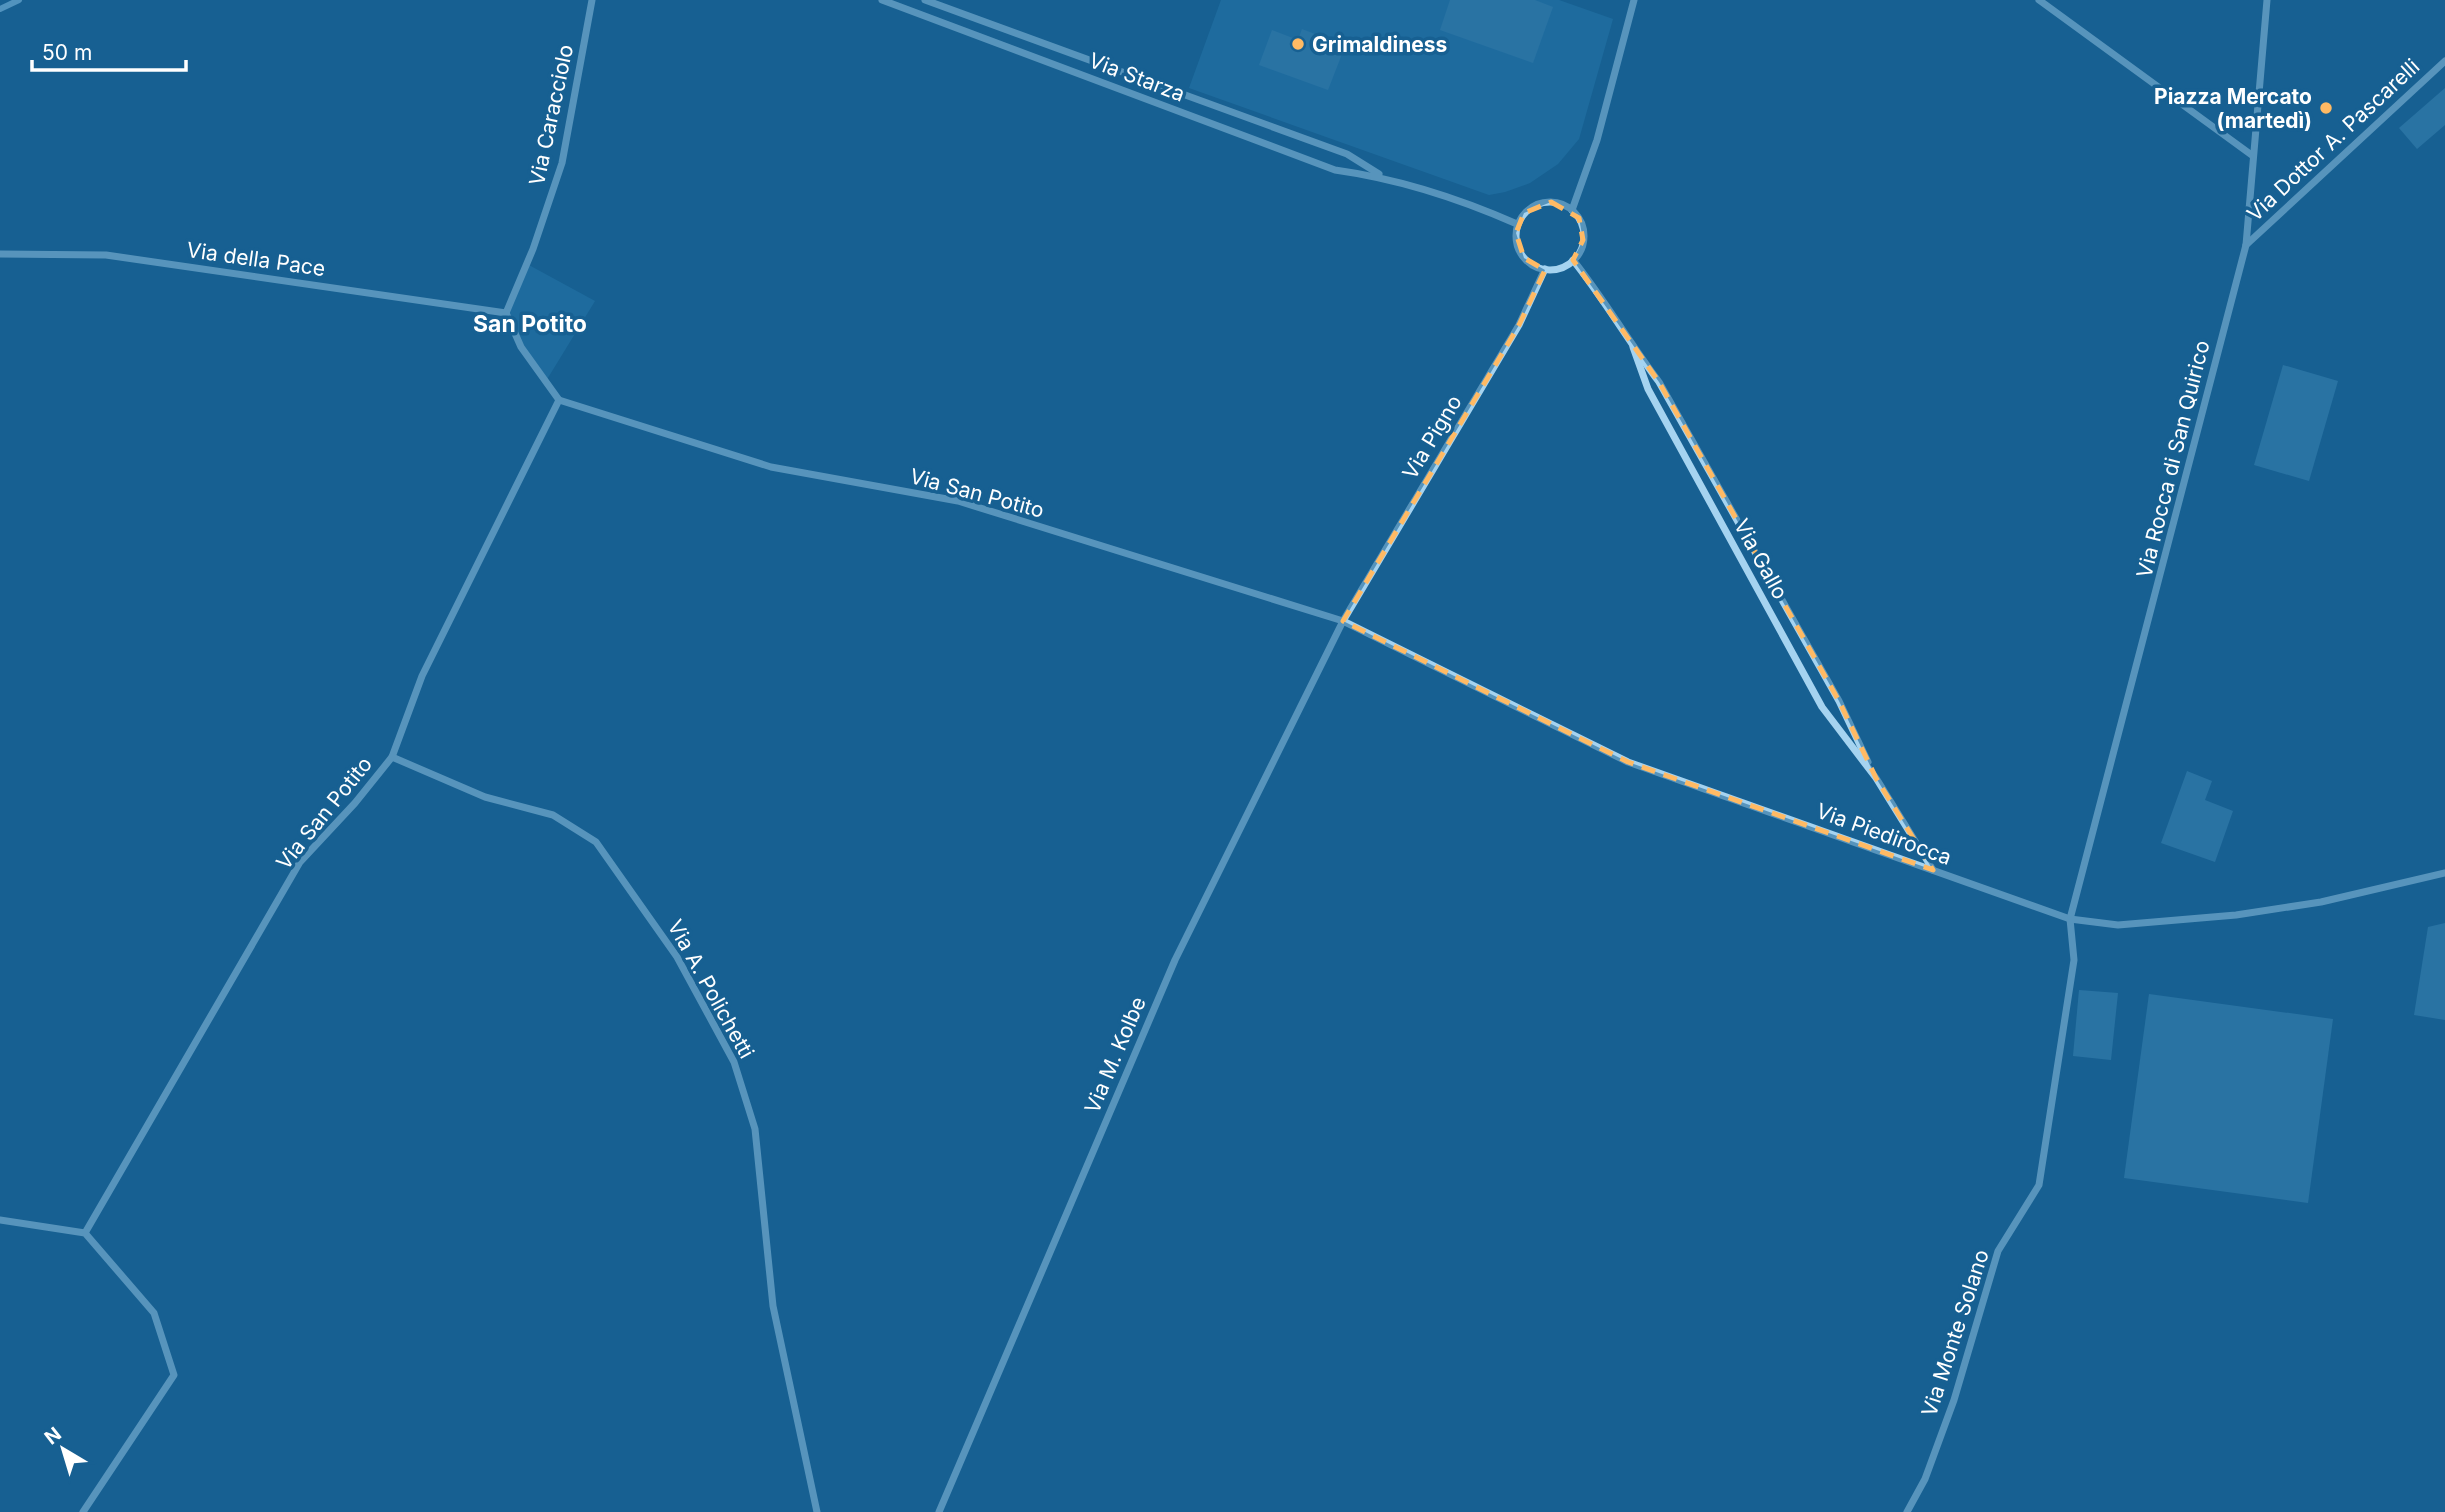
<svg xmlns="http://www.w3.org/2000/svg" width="2445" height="1512" viewBox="0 0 2445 1512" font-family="Inter,sans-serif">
<rect width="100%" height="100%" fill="#176092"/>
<!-- green -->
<g fill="#2679ae">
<path d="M 1221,0 L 1559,0 L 1613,19 L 1579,139 L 1558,164 L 1530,183 L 1505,192 L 1489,195 L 1189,88 Z"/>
<path d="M 527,264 L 595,301 L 546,381 L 521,347 L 506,313 Z"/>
</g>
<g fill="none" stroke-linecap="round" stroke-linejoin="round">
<!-- stream -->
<path stroke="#98d0f3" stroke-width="6" d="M 0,9 L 19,0"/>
</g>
<!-- building -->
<g fill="#3f89b9">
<path d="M 1450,0 L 1535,0 L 1553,7 L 1533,63 L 1440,30 Z"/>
<path d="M 1302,29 L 1320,36 L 1317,45 L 1342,54 L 1328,90 L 1259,65 L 1272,30 L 1298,40 Z"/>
<path d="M 2445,88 L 2445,125 L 2417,149 L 2399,128 Z"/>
<path d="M 2283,365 L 2338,381 L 2309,481 L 2254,465 Z"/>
<path d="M 2187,771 L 2212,781 L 2205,800 L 2233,811 L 2215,862 L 2161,843 Z"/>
<path d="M 2445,923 L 2445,1020 L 2414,1015 L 2428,927 Z"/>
<path d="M 2079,990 L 2118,993 L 2111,1060 L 2073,1056 Z"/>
<path d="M 2149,994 L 2333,1019 L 2308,1203 L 2124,1178 Z"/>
</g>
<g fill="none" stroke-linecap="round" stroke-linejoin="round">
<!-- street -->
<g stroke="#a5d3f0" stroke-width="7">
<path d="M 882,0 L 1335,170 C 1400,179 1458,198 1517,224"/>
<path d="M 925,0 L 1347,154 L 1379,174"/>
<path d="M 2039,0 L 2253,156"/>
<circle cx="1550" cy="236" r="34"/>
<path d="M 1572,210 L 1597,140 L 1634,0"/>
<path d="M 2246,245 L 2445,61"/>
<path d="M 0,254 L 106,255 L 506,313"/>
<path d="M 1573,260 C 1604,299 1629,342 1659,382 L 1839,701 L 1868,762"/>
<path d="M 506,313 L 521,347 L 559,400 L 771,467 L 958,501 L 1343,621 L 1628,762 L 2070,919 L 2118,925 L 2236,915 L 2321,902 L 2445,873"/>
<path d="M 506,313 L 533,249 L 562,163 L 592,0"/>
<path d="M 1633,347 L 1648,389 L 1822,707 L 1876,778 L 1933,870"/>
<path d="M 392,757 L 485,797 L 553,815 L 596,842 L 677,957 L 734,1062 L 755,1129 L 773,1306 L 817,1512"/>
<path d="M 0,1220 L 85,1233 L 154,1313 L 174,1375 L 83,1512"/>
<path d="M 85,1233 L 300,862 L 355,803 L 392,757 L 422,676 L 559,400"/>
<path d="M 939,1512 L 1175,960 L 1343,621 L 1519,325 L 1545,269"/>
<path d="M 1907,1512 L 1925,1479 L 1954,1400 L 1998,1251 L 2039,1185 L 2074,960 L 2070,919 L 2246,245 L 2267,0"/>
</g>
</g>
<!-- marked area -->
<path d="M0 0H2445V1512H0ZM 1551,202 L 1579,218 L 1583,240 L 1573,260 L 1659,382 L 1839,701 L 1876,778 L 1933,870 L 1628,762 L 1343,621 L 1519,325 L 1545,270 L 1524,258 L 1516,233 L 1524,213 Z" fill="#176092" fill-opacity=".55" fill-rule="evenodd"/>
<path fill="none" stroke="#ffba64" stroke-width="5" stroke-dasharray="14 9" stroke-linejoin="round" d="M 1551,202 L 1579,218 L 1583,240 L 1573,260 L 1659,382 L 1839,701 L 1876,778 L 1933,870 L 1628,762 L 1343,621 L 1519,325 L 1545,270 L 1524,258 L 1516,233 L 1524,213 Z"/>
<!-- markers -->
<g fill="#ffba64" stroke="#176092" stroke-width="2.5">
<circle cx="1298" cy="44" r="7"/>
<circle cx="2326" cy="108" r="7"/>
</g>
<g text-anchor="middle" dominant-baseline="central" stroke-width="7" stroke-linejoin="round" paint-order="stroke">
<!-- poi labels -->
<g font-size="21" font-weight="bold" fill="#fff" stroke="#176092" text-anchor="start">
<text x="1312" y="44">Grimaldiness</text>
<text x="2312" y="96" text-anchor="end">Piazza Mercato<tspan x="2312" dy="24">(martedì)</tspan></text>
</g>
<!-- street labels -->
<g font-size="21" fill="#fff" stroke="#176092">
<text transform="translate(1137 77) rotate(21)">Via Starza</text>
<text transform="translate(551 115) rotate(-78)">Via Caracciolo</text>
<text transform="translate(2333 140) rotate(-43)">Via Dottor A. Pascarelli</text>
<text transform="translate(256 259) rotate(8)">Via della Pace</text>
<text transform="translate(1432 437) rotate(-59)">Via Pigno</text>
<text transform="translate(2173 459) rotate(-76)">Via Rocca di San Quirico</text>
<text transform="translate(977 493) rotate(15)">Via San Potito</text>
<text transform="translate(1761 559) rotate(61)">Via Gallo</text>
<text transform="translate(324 813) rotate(-51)">Via San Potito</text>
<text transform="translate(1884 834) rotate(20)">Via Piedirocca</text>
<text transform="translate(711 989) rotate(61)">Via A. Polichetti</text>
<text transform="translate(1115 1055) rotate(-67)">Via M. Kolbe</text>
<text transform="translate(1955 1333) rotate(-72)">Via Monte Solano</text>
</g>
<!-- neighbourhood labels -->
<g font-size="23" font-weight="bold" fill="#fff" stroke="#176092">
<text x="530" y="324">San Potito</text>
</g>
</g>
<!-- north arrow -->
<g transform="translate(63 1449) rotate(322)" stroke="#176092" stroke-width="5" paint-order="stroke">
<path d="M0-5L12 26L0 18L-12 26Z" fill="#ffffff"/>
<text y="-10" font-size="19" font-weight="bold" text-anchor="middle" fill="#ffffff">N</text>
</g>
<!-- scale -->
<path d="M32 60v10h154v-10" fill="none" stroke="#ffffff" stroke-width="3.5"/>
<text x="42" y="60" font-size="21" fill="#ffffff" stroke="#176092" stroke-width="5" paint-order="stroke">50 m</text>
</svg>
